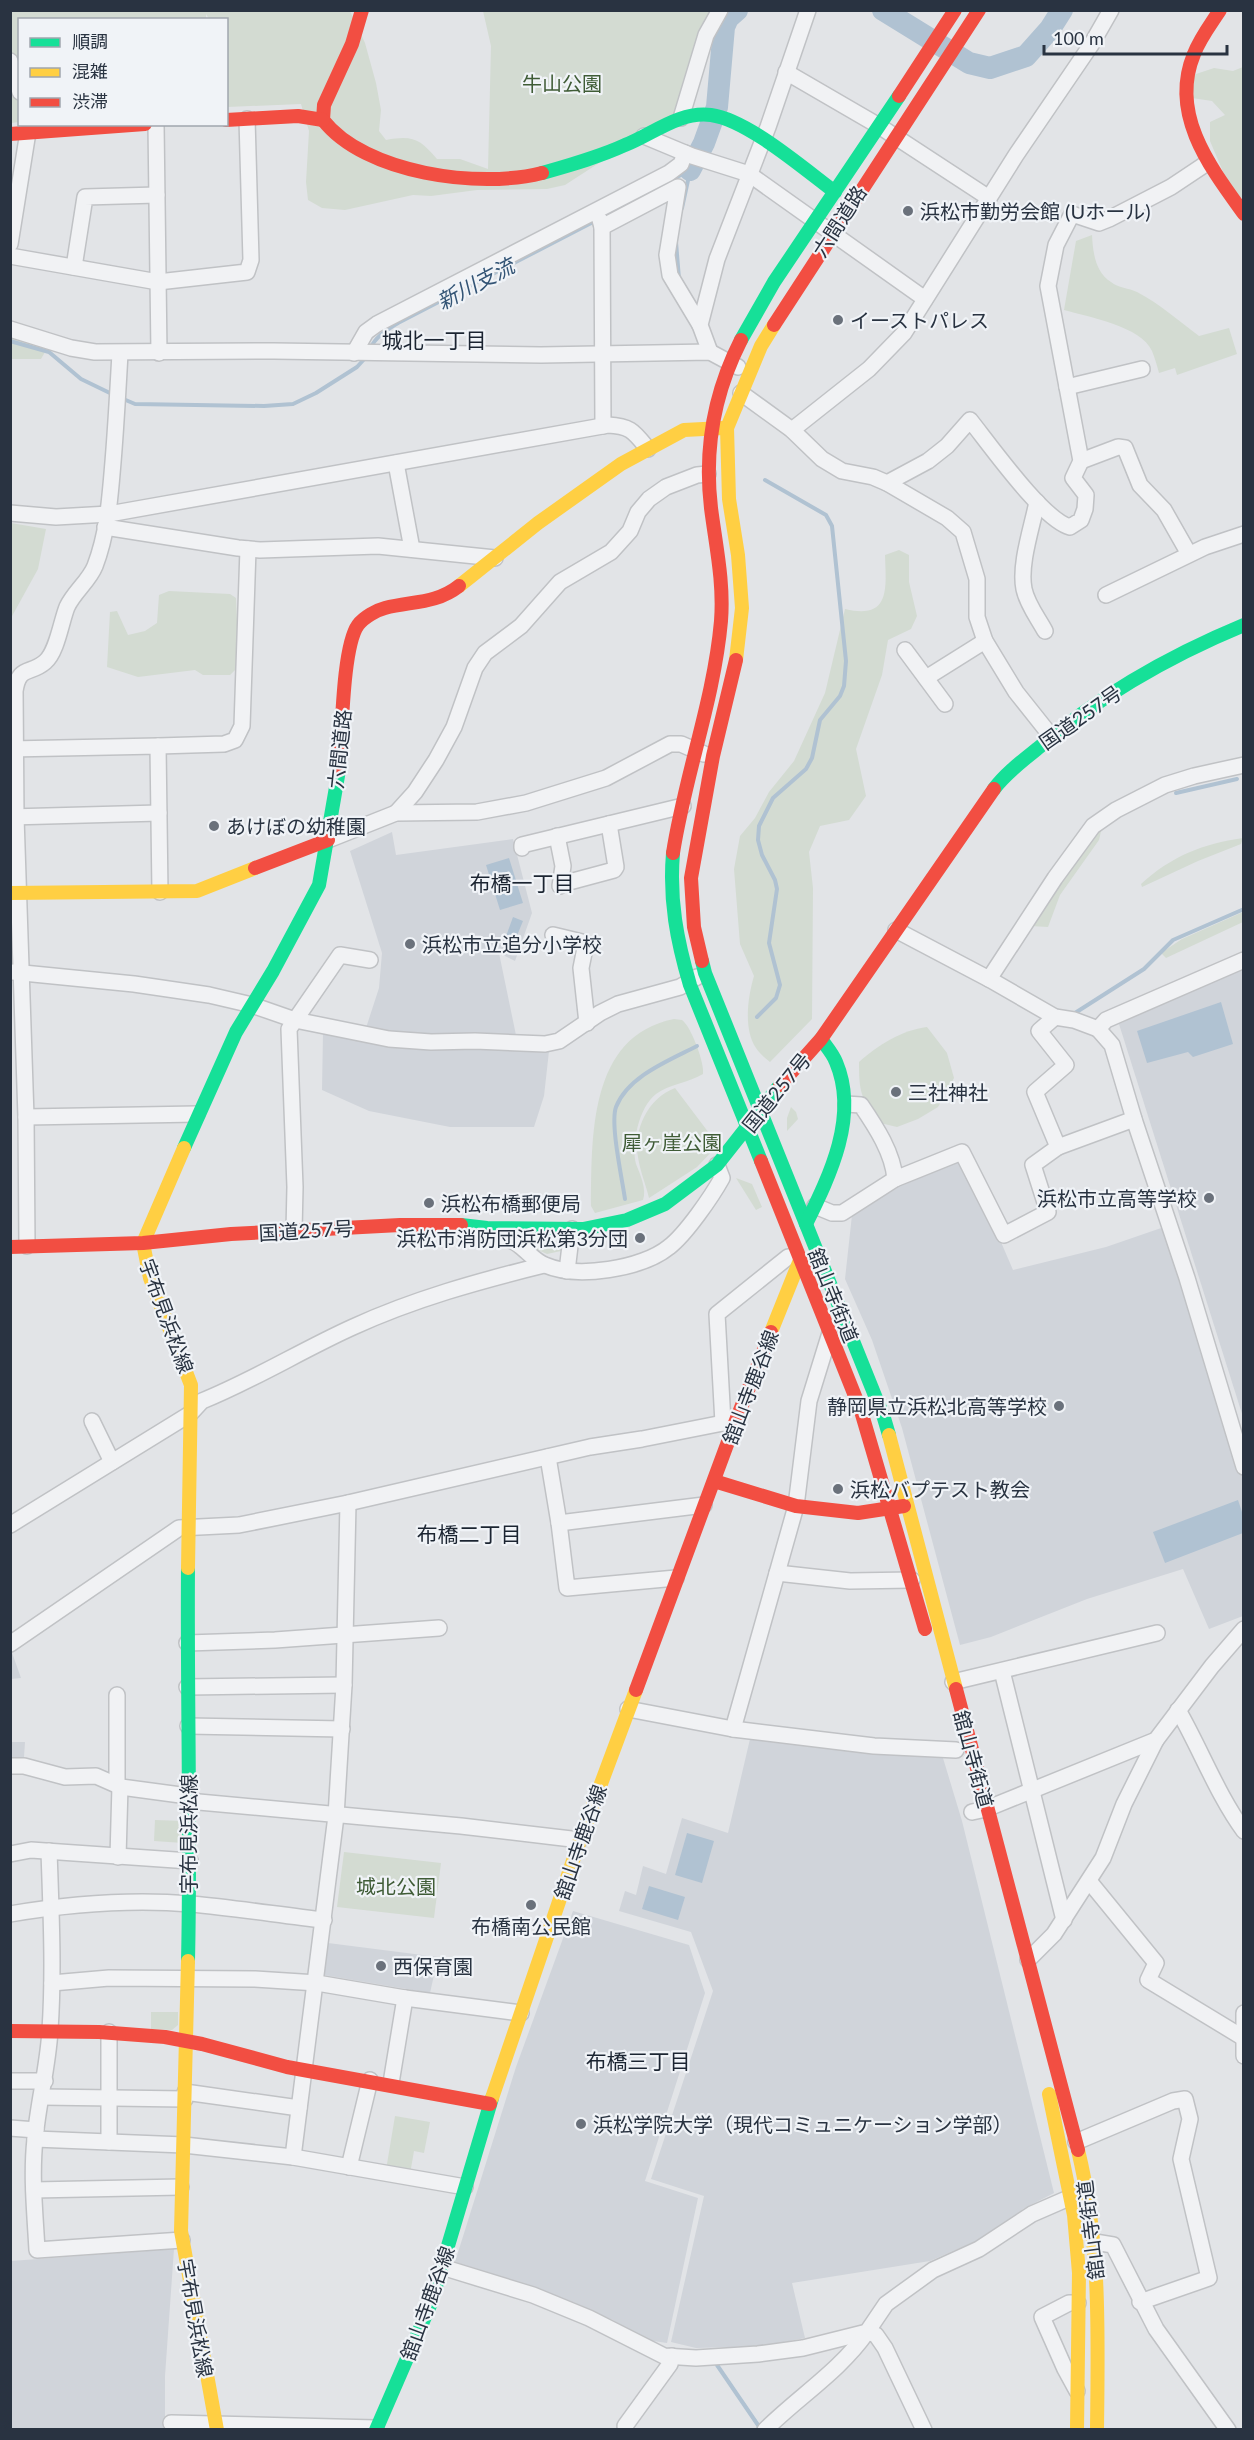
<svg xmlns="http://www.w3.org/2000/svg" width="1254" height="2440" viewBox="0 0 1254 2440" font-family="Lato,'Noto Sans JP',sans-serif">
<rect width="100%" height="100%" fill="#e2e4e7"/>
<!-- built -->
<g fill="#d0d4da">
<path d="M 392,832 L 396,855 L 513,839 L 532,913 L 515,961 L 499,953 L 517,1040 L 365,1031 L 379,988 L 382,953 L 350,851 Z"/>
<path d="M 1243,969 L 1243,1417 L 1119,1024 L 1212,981 Z"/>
<path d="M 323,1033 L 474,1047 L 549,1051 L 544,1096 L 534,1127 L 450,1127 L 369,1111 L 322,1090 Z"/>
<path d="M 963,1159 L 979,1191 L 1013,1270 L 1106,1247 L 1167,1226 L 1243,1470 L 1243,1616 L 1209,1629 L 1183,1569 L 1087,1599 L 991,1637 L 960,1645 L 902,1428 L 872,1340 L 845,1279 L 852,1215 L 899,1187 Z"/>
<path d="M 10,1647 L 21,1678 L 11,1679 Z"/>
<path d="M 750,1739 L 943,1758 L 962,1821 L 1054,2193 L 1023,2209 L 992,2234 L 930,2261 L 792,2283 L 805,2338 L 763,2346 L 696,2348 L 671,2342 L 704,2196 L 651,2179 L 713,1991 L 691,1932 L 619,1911 L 625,1891 L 636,1895 L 643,1866 L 666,1874 L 682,1818 L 728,1833 Z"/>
<path d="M 11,1742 L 25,1742 L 24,1757 L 11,1757 Z"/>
<path d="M 573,1911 L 689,1945 L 705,1993 L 645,2181 L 698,2198 L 667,2343 L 640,2339 L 613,2320 L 525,2285 L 455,2262 L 516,2067 Z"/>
<path d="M 328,1943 L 438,1957 L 430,1993 L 324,1975 Z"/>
<path d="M 174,2249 L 165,2376 L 165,2429 L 11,2430 L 11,2261 Z"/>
</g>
<!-- green -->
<g fill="#d3dbd2">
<path d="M 11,11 L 350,11 L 365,43 L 376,83 L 381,110 L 379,131 L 386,140 C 413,135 420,139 437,159 L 460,159 L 488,169 L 491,46 L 483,11 L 715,11 C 691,25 687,84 681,110 L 565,185 L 547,189 L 477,190 L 431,196 L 413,195 L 345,210 L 322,208 L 308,200 L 306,182 L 309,131 L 301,104 L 227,107 L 226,20 L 209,19 L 206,14 L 206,19 L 20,20 L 19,76 L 11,88 Z"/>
<path d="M 1243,67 L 1243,199 L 1230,188 L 1210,141 L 1210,122 L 1225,115 L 1212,101 L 1192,98 L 1193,75 L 1214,68 L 1233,71 Z"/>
<path d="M 19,89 L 19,122 L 11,123 L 11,98 Z"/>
<path d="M 1092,235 C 1093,252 1095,272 1111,282 C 1118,288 1129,288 1137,292 C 1160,304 1179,321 1199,336 L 1229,328 L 1237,354 L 1177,375 L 1175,368 L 1159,373 C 1157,366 1155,358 1152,351 C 1141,326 1088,317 1064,310 L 1076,241 Z"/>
<path d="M 10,335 L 49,345 L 41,359 L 11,359 Z"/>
<path d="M 11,523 L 46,529 L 38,569 L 11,618 Z"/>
<path d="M 899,550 L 909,555 L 909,582 L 917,616 L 911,629 L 888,640 L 882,675 L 856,749 L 866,796 L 849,820 L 820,826 L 809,852 L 813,888 L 812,1019 L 770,1062 C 765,1058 759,1053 756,1048 C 743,1029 748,996 754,976 L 740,944 L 734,869 L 740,836 L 755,818 L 769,792 L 794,761 L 825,693 L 845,609 C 891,620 886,588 885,555 Z"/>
<path d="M 169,591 L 230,594 L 236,598 L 239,666 L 230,675 L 203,675 L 195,670 L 138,677 L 107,667 L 110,612 L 117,611 L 128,635 L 145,631 L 157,623 L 159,595 Z"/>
<path d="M 1103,823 L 1099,840 L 1060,895 L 1048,927 L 1030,926 Z"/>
<path d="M 1243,838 L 1241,844 L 1198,861 L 1142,887 L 1141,884 C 1172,856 1202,844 1243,838 Z"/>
<path d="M 1243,912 L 1243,922 L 1166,958 L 1161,953 L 1182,939 Z"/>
<path d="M 674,1019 L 682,1020 C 691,1026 705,1064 703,1074 C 688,1083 669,1084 656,1094 C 639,1107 631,1144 636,1164 C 640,1174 647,1189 643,1200 L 595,1213 L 591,1206 C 592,1138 588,1036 674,1019 Z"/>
<path d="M 927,1027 L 947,1053 L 954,1078 L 938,1107 L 918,1119 L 897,1127 L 880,1123 C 861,1098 859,1094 859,1062 C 878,1045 902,1030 927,1027 Z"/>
<path d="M 675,1088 L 718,1145 L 697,1167 L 649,1198 C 646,1185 640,1171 638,1157 C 633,1130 648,1098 675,1088 Z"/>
<path d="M 791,1107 L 796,1112 L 798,1119 L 787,1131 L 787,1118 Z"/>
<path d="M 736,1178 L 752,1184 L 762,1207 L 756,1210 Z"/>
<path d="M 516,1240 L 561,1242 L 561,1251 L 547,1254 Z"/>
<path d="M 155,1820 L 184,1821 L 183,1843 L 154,1841 Z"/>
<path d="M 344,1852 L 441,1863 L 434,1918 L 337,1907 Z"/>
<path d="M 151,2012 L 178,2012 L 178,2025 L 172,2030 L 151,2029 Z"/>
<path d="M 395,2116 L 430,2122 L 424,2153 L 414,2151 L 410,2174 L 386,2170 Z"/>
</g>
<!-- water -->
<g fill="#b0c2d2">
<path d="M 509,858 L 523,903 L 500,910 L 486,865 Z"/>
<path d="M 513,917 L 523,921 L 514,943 L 505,939 Z"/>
<path d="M 1221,1002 L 1233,1044 L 1193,1057 L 1188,1052 L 1147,1063 L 1137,1031 Z"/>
<path d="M 1238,1500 L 1243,1515 L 1243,1533 L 1165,1563 L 1153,1532 Z"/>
<path d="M 687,1833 L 714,1841 L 702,1883 L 675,1875 Z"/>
<path d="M 649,1886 L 685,1897 L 678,1920 L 642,1909 Z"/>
</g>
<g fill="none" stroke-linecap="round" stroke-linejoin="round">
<!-- stream -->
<g stroke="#b0c2d2" stroke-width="4">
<path d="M 682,208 L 690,171"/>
<path d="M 603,217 L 690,170"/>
<path d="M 676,242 L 679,279"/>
<path d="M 10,341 L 49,352 L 81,379 L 114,395"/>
<path d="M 370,349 C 376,336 387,330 398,323 L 597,220"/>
<path d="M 121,398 L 135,404 L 264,406 L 293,404 L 316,393 L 357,367 L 367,356"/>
<path d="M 1176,793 L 1237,779"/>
<path d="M 1075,1013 L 1144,969 L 1173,940 L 1244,909"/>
<path d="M 757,1017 L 776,998 L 780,985 L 769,943 L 777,889 L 775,880 L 762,855 L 758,840 L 759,826 L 773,798 L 806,769 L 812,758 L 820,720 L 840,696 L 844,686 L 846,661 L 832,526 L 826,515 L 765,480"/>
<path d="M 625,1199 C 622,1178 610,1124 616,1107 C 628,1076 670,1060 697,1046"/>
<path d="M 717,2365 L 760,2428"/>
</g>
<!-- river -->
<g stroke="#b0c2d2" stroke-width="22">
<path d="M 883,10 L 969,63 L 990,68 L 1026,56 L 1050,29 L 1062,10"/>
<path d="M 690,170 L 704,143 L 717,107 L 724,27 L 728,18 L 737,10"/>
</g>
<defs>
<g id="street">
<path d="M 10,61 L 20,92"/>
<path d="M 786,72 L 879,126 L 989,198"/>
<path d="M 681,118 L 706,35 L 720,10"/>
<path d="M 156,124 L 159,353"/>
<path d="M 644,136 L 692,156 L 749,174 L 925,299"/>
<path d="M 600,220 L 602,227 L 603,426"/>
<path d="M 602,227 L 678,187 L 667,255 L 670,275 L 700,325"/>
<path d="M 10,244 L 28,132"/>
<path d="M 10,256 L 158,282 L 247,272 L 251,260 L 247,119"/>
<path d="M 74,267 L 85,197 L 157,195"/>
<path d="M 10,329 L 71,348 L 95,352 L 274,351 L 541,355 L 710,352 L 738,367"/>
<path d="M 710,352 L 700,325 L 717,259 L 768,127 L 808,10"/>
<path d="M 354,353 L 366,332 L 377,324 L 669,173 L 681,164 L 685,153"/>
<path d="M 1067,387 L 1142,369"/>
<path d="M 741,393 L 792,430 L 822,459 L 842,471 L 873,477 L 887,483 L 947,518 L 963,532 L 977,579 L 977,617 L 985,641 L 1016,692 L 1051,736"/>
<path d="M 792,430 L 869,369 L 904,333 L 1016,155 L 1091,45 L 1111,10"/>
<path d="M 1081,461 L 1118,447 L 1125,448 L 1140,485 L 1164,510 L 1189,554"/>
<path d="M 396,463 L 412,549"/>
<path d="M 887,483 L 928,461 L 947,446 L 970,420 C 990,445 1043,520 1070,527 L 1081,520 L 1085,509 L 1086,495 L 1073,478 L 1081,461 L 1048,286 L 1056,245 L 1072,214 L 1099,223 L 1109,219 L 1171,187 L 1207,163"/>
<path d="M 1037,502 C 1032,527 1019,565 1024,589 C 1027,604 1038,618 1045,631"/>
<path d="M 10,513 L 56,517 L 109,514 L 608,425 C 631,426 634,432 648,449"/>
<path d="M 105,527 L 238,548 L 260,550 L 378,546 L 495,558"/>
<path d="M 1106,595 L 1205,547 L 1244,534"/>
<path d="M 905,650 L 945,704"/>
<path d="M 926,678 L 985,641"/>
<path d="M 158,746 L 224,744 L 235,740 L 242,726 L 248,549"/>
<path d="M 10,749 L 158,746 L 160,892"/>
<path d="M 396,813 L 415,792 L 436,760 L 454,727 L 475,668 L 485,653 L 521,626 L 560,582 L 611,552 L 630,531 L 638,512 L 649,499 L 666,487 L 697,475 L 708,474"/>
<path d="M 10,817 L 159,813"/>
<path d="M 557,836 L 563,866 L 560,886"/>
<path d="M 328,840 L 396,813 L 477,812 L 526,803 L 606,778 L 670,744 L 681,744 L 704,754"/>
<path d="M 522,848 L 522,845 L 683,806"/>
<path d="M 573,881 L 614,870 L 616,867 L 609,824"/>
<path d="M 896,930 L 989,979 L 1055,878 L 1093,826 L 1116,810 L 1165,785 L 1194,776 L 1244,765"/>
<path d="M 553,935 L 582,942 L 585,948 L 581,968 L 587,1023"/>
<path d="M 13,972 L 134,984 L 209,995 L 252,1005 L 295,1020 L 389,1039 L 431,1042 L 475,1041 L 545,1044 L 559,1041 L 600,1013 L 618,1004 L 680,987 L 697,977"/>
<path d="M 989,979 L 1055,1017 L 1074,1020 L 1098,1029 L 1106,1020 L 1244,960"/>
<path d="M 1098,1029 L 1112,1045 L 1134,1119 L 1187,1278 L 1244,1467"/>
<path d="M 846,1104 L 861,1105 C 876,1127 893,1153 895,1179"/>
<path d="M 26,1117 L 197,1114"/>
<path d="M 1058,1147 L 1134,1119"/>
<path d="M 815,1206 L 832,1213 L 842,1213 L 895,1179 L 962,1152 L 1004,1235 L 1048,1212 L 1033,1165 L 1058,1147 L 1035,1092 L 1066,1065 L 1039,1031 L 1055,1017"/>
<path d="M 294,1231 L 295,1187 L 289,1029 L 340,955 L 370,960"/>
<path d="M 495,1233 C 504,1237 513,1240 520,1246 C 528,1252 536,1262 545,1265 C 577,1279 642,1269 669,1247 C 686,1234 712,1196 722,1178 L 717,1165"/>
<path d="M 27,1246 L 26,1117 L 16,817 L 15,691 C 19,665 30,675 45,662 C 57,652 61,622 67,607 C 74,592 89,581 95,566 C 108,532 110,497 113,462 C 116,426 118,389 120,353"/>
<path d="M 567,1271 L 572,1229"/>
<path d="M 92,1421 L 112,1462"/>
<path d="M 723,1423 L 717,1314 L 788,1257"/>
<path d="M 548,1457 L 559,1523 L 567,1588 L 676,1578"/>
<path d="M 559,1523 L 704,1505"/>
<path d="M 10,1525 L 190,1414 L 202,1401 C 254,1380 302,1350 353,1327 C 414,1299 479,1281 544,1265"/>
<path d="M 777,1573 L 850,1581 L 912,1580"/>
<path d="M 187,1643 L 275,1640 L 439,1628"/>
<path d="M 10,1644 L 179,1528 L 239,1525 L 348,1503 L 590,1447 L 642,1439 L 723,1423 L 735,1423"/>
<path d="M 1002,1671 L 1064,1920"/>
<path d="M 953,1682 L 1157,1633"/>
<path d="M 187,1687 L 344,1685"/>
<path d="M 117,1695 L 117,1784"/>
<path d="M 628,1709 L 733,1729 L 796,1506 L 809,1401 L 830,1333"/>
<path d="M 1178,1710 C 1200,1748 1218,1796 1244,1831"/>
<path d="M 188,1726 L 342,1729"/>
<path d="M 733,1729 L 874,1746 L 956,1750"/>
<path d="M 10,1766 L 24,1766 L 65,1777 L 96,1776 L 121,1787 L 188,1796"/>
<path d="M 188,1801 L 461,1826 L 580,1840"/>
<path d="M 972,1812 L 986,1809 L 1156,1740 L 1212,1666 L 1244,1629"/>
<path d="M 49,1851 C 51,1911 54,1971 50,2030 C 48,2067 38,2103 35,2139 C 31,2176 35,2213 37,2250 L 182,2240"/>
<path d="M 10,1854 L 31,1850 L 190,1861"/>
<path d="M 118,1857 L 120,1786"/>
<path d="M 1089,1881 L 1156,1963 L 1148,1980 L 1242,2037"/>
<path d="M 10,1914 C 69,1904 131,1899 191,1904 C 235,1908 280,1915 324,1920"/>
<path d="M 1028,1960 L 1054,1934 L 1103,1858 L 1124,1804 L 1156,1740"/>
<path d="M 52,1983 L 109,1978 L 255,1979 L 317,1983 L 405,1998 L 521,2013"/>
<path d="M 1244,2013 L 1244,2056"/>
<path d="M 10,2081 L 45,2081"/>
<path d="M 391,2083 L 405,1998"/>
<path d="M 185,2092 L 299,2108"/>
<path d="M 42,2097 L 185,2099"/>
<path d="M 10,2128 L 36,2130"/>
<path d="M 35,2139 L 184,2145 L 293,2157 L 465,2187"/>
<path d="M 109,2142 L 109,2032"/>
<path d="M 1076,2142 L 1173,2101 L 1185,2099 L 1190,2119 L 1181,2159 L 1209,2278 L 1140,2302"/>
<path d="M 293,2157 L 336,1816 L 344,1685 L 348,1503"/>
<path d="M 349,2167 L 370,2080"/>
<path d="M 34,2190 L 181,2187"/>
<path d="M 1095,2242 L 1113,2245 L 1156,2329 L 1228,2430"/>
<path d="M 442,2267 L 533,2295 L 589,2318 L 664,2356 L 696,2358 L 758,2354 L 803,2348 L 867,2332 L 886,2304 L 933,2270 L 979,2249 L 1032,2214 L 1078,2194"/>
<path d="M 1077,2391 L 1065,2369 L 1042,2317 L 1069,2303 L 1078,2303"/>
<path d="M 171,2423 L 376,2428"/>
<path d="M 625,2426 L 670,2364 L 672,2356"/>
<path d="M 765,2430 C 798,2397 840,2371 867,2332 L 876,2335 L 885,2348 L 924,2430"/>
</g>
</defs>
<!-- street casing -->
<use href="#street" stroke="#c0c2c5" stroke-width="18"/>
<!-- street -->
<use href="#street" stroke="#f1f2f4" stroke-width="15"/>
<!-- fast -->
<g stroke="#16e098" stroke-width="14">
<path d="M 542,173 C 570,165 599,157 625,145 C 653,134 679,111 711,115 C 748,120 804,169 835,192"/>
<path d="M 741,340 L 774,282 L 899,96"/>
<path d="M 994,789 C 1005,774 1022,761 1037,749 C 1099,696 1169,656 1244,625"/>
<path d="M 673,853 C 669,900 677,941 690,985 L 761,1161"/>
<path d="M 702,961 L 705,973 L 884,1418 L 889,1435"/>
<path d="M 184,1148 L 236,1032 L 273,971 L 319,885 L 339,770"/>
<path d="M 806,1224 C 830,1175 859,1116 836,1062 C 833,1054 826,1046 821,1039"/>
<path d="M 461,1225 L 487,1228 L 583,1229 L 627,1220 L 665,1204 L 717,1165 L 780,1085"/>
<path d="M 188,1961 C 191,1830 187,1699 188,1568"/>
<path d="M 376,2430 L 431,2303 L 492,2098"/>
</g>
<!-- slow -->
<g stroke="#ffcf43" stroke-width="14">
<path d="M 459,586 L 538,523 L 621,464 L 684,430 L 723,428"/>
<path d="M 736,660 L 742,608 L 738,555 L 729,499 L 727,428 L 761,346 L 774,325"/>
<path d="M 10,893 L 197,891 L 255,868"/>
<path d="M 184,1148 L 143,1243 L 150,1278 L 191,1385 L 188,1568"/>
<path d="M 771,1332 L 800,1260"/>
<path d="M 889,1435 L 956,1689"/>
<path d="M 188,1961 L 181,2231 L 217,2430"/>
<path d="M 1049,2094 L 1074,2215 L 1079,2273 L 1077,2430"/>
<path d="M 492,2098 L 580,1840 L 636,1690"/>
<path d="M 1078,2150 C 1101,2245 1098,2334 1097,2430"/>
</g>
<!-- jam -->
<g stroke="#f24e42" stroke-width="14">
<path d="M 362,10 L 352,44 L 324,105 L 323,120 C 365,174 480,189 542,173"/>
<path d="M 1220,10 C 1211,24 1200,38 1194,54 C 1169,114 1210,167 1244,214"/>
<path d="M 899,96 L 955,10"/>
<path d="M 226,120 L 298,116 L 323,120"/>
<path d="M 10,134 L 145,124"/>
<path d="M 774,325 L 979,10"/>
<path d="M 339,770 C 342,739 342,647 358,625 C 364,617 377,610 385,608 C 412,601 436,604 459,586"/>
<path d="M 673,853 C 685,775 714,700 721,621 C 724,582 716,547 711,508 C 704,449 714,393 741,340"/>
<path d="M 255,868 L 328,840"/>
<path d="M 702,961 L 694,927 L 691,878 L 713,756 L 736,660"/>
<path d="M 780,1085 L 821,1039 L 994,789"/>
<path d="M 761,1161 L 861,1411 L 925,1629"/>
<path d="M 10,1247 L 143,1243 L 231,1234 L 400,1225 L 461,1225"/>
<path d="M 714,1481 L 796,1506 L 858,1513 L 904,1506"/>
<path d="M 956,1689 L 1078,2150"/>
<path d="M 636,1690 L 735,1423 L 771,1332"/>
<path d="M 10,2031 L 99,2032 L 165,2037 L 202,2044 L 287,2067 L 490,2104"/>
</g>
</g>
<!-- markers -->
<g fill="#6a717b" stroke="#f0f3f7" stroke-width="2">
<circle cx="908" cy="211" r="6"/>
<circle cx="838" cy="320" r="6"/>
<circle cx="214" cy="826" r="6"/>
<circle cx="410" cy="944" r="6"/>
<circle cx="896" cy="1092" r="6"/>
<circle cx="1209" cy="1198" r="6"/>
<circle cx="429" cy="1203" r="6"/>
<circle cx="640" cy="1238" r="6"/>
<circle cx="1059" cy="1406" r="6"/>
<circle cx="838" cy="1489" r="6"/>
<circle cx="531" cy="1905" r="6"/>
<circle cx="381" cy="1966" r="6"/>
<circle cx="581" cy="2124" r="6"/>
</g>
<g text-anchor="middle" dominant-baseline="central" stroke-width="4.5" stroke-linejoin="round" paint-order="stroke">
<!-- park labels -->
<g font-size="20" fill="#3f5c36" stroke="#f0f3f7">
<text x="562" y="83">牛山公園</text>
<text x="672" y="1142">犀ヶ崖公園</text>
<text x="396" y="1886">城北公園</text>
</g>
<!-- poi labels -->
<g font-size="20" fill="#293341" stroke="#f0f3f7" text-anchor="start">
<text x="920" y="211">浜松市勤労会館 (Uホール)</text>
<text x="850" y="320">イーストパレス</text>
<text x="226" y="826">あけぼの幼稚園</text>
<text x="422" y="944">浜松市立追分小学校</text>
<text x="908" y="1092">三社神社</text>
<text x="1197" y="1198" text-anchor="end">浜松市立高等学校</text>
<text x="441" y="1203">浜松布橋郵便局</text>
<text x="628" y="1238" text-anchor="end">浜松市消防団浜松第3分団</text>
<text x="1047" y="1406" text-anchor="end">静岡県立浜松北高等学校</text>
<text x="850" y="1489">浜松バプテスト教会</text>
<text x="531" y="1926" text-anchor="middle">布橋南公民館</text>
<text x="393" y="1966">西保育園</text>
<text x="593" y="2124">浜松学院大学（現代コミュニケーション学部）</text>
</g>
<!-- street labels -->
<g font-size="20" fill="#293341" stroke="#f0f3f7">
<text transform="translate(839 221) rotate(-57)">六間道路</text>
<text transform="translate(1080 717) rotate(-35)">国道257号</text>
<text transform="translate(339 749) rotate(-84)">六間道路</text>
<text transform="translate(776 1092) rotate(-51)">国道257号</text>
<text transform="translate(306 1230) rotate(-3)">国道257号</text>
<text transform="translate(834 1295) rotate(68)">舘山寺街道</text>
<text transform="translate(167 1316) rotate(70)">宇布見浜松線</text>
<text transform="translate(750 1387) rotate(-69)">舘山寺鹿谷線</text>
<text transform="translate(974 1759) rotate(75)">舘山寺街道</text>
<text transform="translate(188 1834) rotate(-90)">宇布見浜松線</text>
<text transform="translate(580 1842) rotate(-71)">舘山寺鹿谷線</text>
<text transform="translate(1090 2230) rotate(-97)">舘山寺街道</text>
<text transform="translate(427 2303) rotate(-70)">舘山寺鹿谷線</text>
<text transform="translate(196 2318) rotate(80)">宇布見浜松線</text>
</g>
<!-- water labels -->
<g font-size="21" font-style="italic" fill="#335475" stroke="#f0f3f7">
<text transform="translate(475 283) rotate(-28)">新川支流</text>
</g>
<!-- neighbourhood labels -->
<g font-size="21" fill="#1b2431" stroke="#f0f3f7">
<text x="434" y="339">城北一丁目</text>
<text x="522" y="882">布橋一丁目</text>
<text x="469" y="1533">布橋二丁目</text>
<text x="638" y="2060">布橋三丁目</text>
</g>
</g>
<!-- border -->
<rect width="1254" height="2440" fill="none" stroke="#293341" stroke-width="24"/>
<!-- legend -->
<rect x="18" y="18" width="210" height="108" fill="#f0f3f7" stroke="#a0a6ae" stroke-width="1.5"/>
<rect x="30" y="38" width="30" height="9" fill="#16e098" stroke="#a0a6ae" stroke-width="1.5"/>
<text x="72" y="48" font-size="18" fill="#293341">順調</text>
<rect x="30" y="68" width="30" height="9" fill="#ffcf43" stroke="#a0a6ae" stroke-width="1.5"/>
<text x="72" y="78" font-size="18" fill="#293341">混雑</text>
<rect x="30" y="98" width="30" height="9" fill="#f24e42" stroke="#a0a6ae" stroke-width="1.5"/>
<text x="72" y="108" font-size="18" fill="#293341">渋滞</text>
<!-- scale -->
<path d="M1044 45v9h183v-9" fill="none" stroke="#293341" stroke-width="3"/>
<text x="1053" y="45" font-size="18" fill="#293341" stroke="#f0f3f7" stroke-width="4.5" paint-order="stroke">100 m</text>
</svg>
